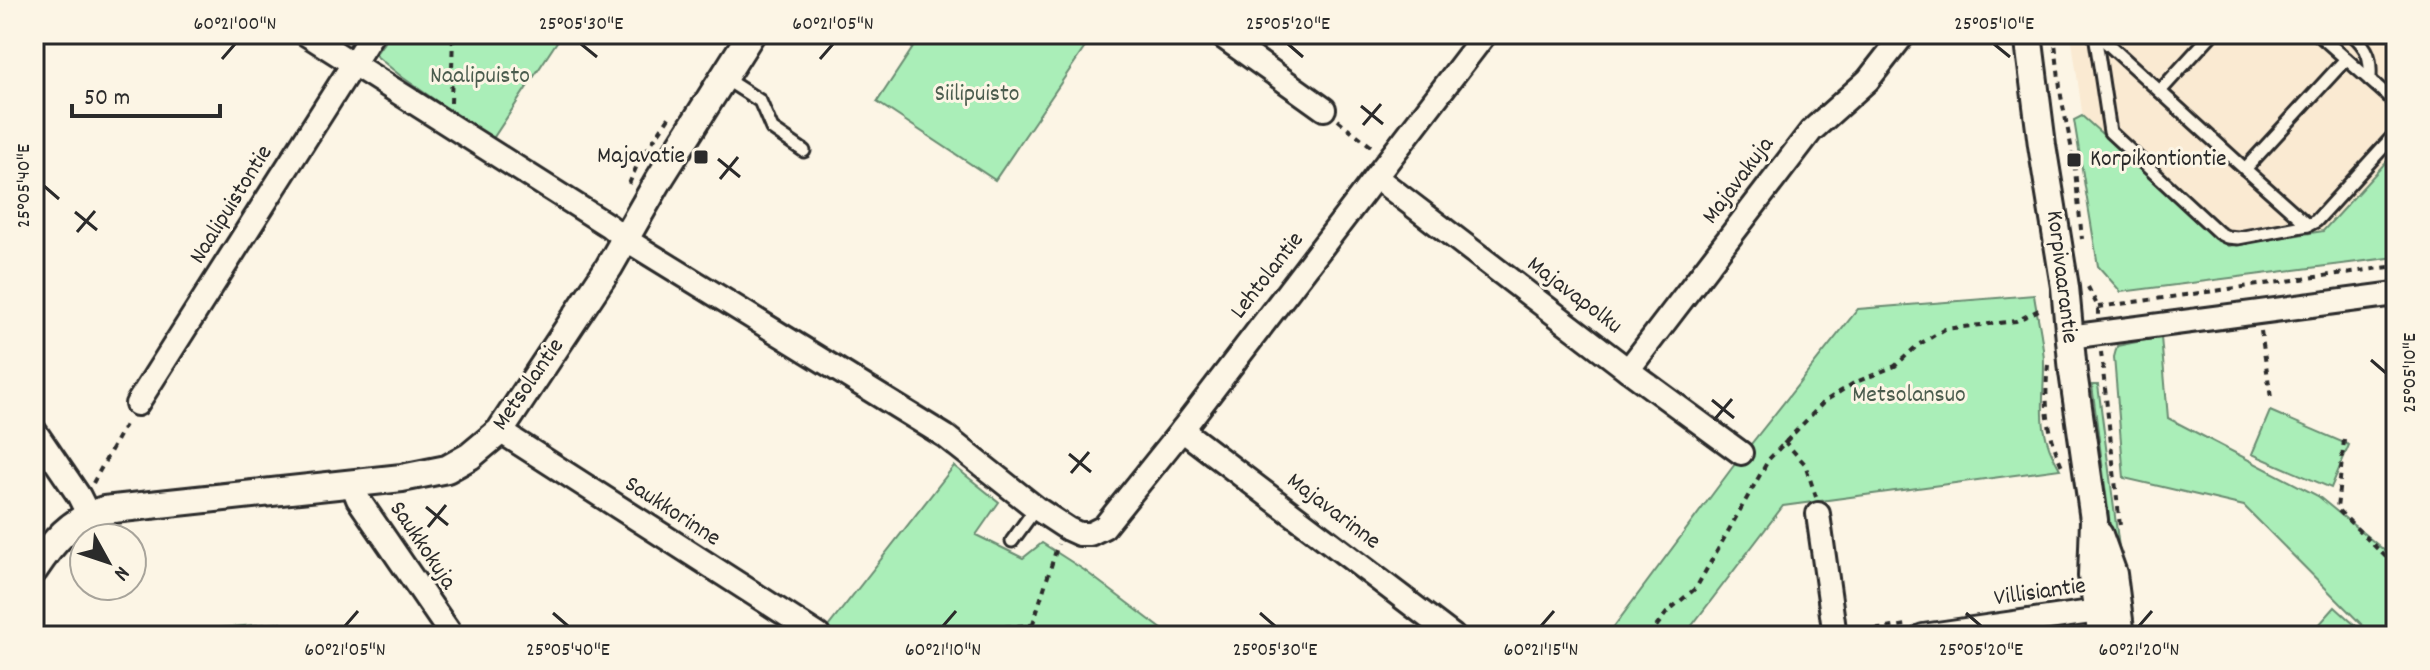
<svg xmlns="http://www.w3.org/2000/svg" width="2430" height="670" viewBox="0 0 2430 670" font-family="Dekko,sans-serif">
<rect width="100%" height="100%" fill="#fcf5e5"/>
<filter id="ink" filterUnits="userSpaceOnUse"><feTurbulence type="fractalNoise" baseFrequency=".0125" numOctaves="2"/><feDisplacementMap in="SourceGraphic" scale="16" xChannelSelector="R" yChannelSelector="G"/><feConvolveMatrix kernelMatrix="1 2 1 2 8 2 1 2 1" color-interpolation-filters="sRGB"/></filter>
<g filter="url(#ink)">
<!-- built -->
<path fill="#faead2" d="M 2071,34 L 2396,34 L 2396,243 L 2103,260 Z"/>
<!-- green -->
<g fill="#aaeeb8" stroke="#6a8c72" stroke-width="2">
<path d="M 390,34 L 562,34 L 492,140 L 402,77 L 375,55 Z"/>
<path d="M 922,34 L 1094,34 L 995,180 L 877,102 Z"/>
<path d="M 2082,116 L 2228,246 L 2323,231 L 2396,151 L 2396,257 L 2121,292 L 2098,266 L 2074,120 Z"/>
<path d="M 2034,295 C 2037,317 2044,341 2044,364 C 2044,407 2036,429 2060,469 L 1783,506 L 1684,636 L 1607,636 L 1732,468 L 1858,309 Z"/>
<path d="M 2161,337 L 2168,418 L 2318,496 L 2396,560 L 2396,636 L 2373,636 L 2244,506 L 2124,478 L 2114,357 L 2117,346 Z"/>
<path d="M 2092,385 L 2098,385 L 2121,563 L 2115,564 Z"/>
<path d="M 2270,411 L 2349,445 L 2331,488 L 2252,454 Z"/>
<path d="M 954,466 L 999,502 L 976,535 L 1023,558 L 1042,543 L 1084,570 L 1171,636 L 821,636 Z"/>
<path d="M 2335,607 L 2367,636 L 2318,636 L 2317,627 Z"/>
<path d="M 281,623 L 290,636 L 122,636 Z"/>
</g>
<g fill="none" stroke-linecap="round" stroke-linejoin="round">
<defs>
<g id="service">
<path d="M 2095,34 L 2110,132 L 2219,233 L 2227,237 L 2238,238 L 2308,225 L 2316,221 L 2396,133"/>
<path d="M 2097,34 L 2245,169"/>
<path d="M 2318,34 L 2396,103"/>
<path d="M 2352,34 C 2369,49 2371,58 2370,80"/>
<path d="M 724,78 L 760,101 L 772,129 L 804,151"/>
<path d="M 2160,91 L 2212,34"/>
<path d="M 2308,225 L 2245,169 L 2346,59"/>
<path d="M 1012,541 L 1036,508"/>
</g>
<g id="minor">
<path d="M 306,34 L 609,226 L 625,239 L 945,436 L 1036,508 L 1068,529 L 1079,534 L 1090,534 L 1104,527 L 1182,430 L 1485,34"/>
<path d="M 1219,34 L 1324,109"/>
<path d="M 1377,178 L 1628,370 L 1741,453"/>
<path d="M 2069,337 L 2396,294"/>
<path d="M 1628,370 L 1811,131 L 1868,80 L 1904,34"/>
<path d="M 137,404 L 372,34"/>
<path d="M 34,430 L 79,496 L 88,514"/>
<path d="M 1182,430 L 1453,636"/>
<path d="M 500,431 L 818,635"/>
<path d="M 352,484 L 358,499 L 452,636"/>
<path d="M 1818,514 L 1835,636"/>
<path d="M 1923,636 L 2112,609"/>
</g>
<g id="tertiary">
<path d="M 2028,34 L 2042,145 L 2065,287 L 2073,372 L 2094,520 L 2092,576 L 2102,636"/>
<path d="M 2099,535 L 2113,574 L 2121,636"/>
<path d="M 34,570 C 52,543 71,519 104,510 L 402,478 L 447,469 L 470,456 L 500,431 L 609,267 L 660,178 L 751,34"/>
</g>
</defs>
<!-- service casing -->
<use href="#service" stroke="#2b2b2b" stroke-width="17"/>
<!-- minor casing -->
<use href="#minor" stroke="#2b2b2b" stroke-width="28"/>
<!-- tertiary casing -->
<use href="#tertiary" stroke="#2b2b2b" stroke-width="32"/>
<!-- path -->
<g stroke="#2b2b2b" stroke-width="4" stroke-dasharray="6 6" stroke-linecap="butt">
<path d="M 2054,34 L 2061,96 L 2074,160 L 2082,239"/>
<path d="M 451,103 L 453,34"/>
<path d="M 1338,120 L 1372,147"/>
<path d="M 629,184 L 638,163 L 672,113"/>
<path d="M 2088,287 L 2098,307 L 2098,316"/>
<path d="M 2098,307 L 2396,266"/>
<path d="M 2261,331 L 2271,398"/>
<path d="M 2101,352 L 2120,526"/>
<path d="M 2048,365 C 2044,400 2047,433 2062,466"/>
<path d="M 2344,440 L 2337,509 L 2396,567"/>
<path d="M 1784,441 L 1805,464 L 1816,497"/>
<path d="M 93,483 L 127,421"/>
<path d="M 1852,630 L 1858,632 L 1907,625"/>
<path d="M 911,636 L 913,633 L 1033,625 L 1040,636"/>
<path d="M 1029,636 L 1058,544"/>
<path d="M 1649,636 L 1668,611 L 1696,588 L 1769,459 L 1825,401 L 1854,383 L 1895,366 L 1918,345 L 1945,329 L 2016,321 L 2043,308"/>
</g>
<!-- service -->
<use href="#service" stroke="#fcf5e5" stroke-width="11"/>
<!-- minor -->
<use href="#minor" stroke="#fcf5e5" stroke-width="22"/>
<!-- tertiary -->
<use href="#tertiary" stroke="#fcf5e5" stroke-width="26"/>
</g>
</g>
<!-- ticks -->
<path fill="none" stroke="#2b2b2b" stroke-width="3" d="M 581,44 L 597,57M 1288,44 L 1303,57M 1994,44 L 2010,57M 222,59 L 235,44M 820,59 L 833,44M 1361,106 L 1383,124M 1363,125 L 1381,104M 718,159 L 740,177M 720,179 L 738,157M 44,186 L 59,199M 75,212 L 97,230M 77,232 L 95,211M 2371,360 L 2386,373M 1712,400 L 1734,418M 1714,420 L 1732,399M 1069,454 L 1091,472M 1071,473 L 1089,452M 426,507 L 448,525M 428,527 L 446,505M 553,613 L 568,626M 1260,613 L 1275,626M 1966,613 L 1981,626M 345,626 L 358,611M 943,626 L 956,611M 1541,626 L 1554,611M 2139,626 L 2152,611"/>
<!-- markers -->
<g fill="#2b2b2b" stroke="#fcf5e5" stroke-width="3">
<rect x="693" y="149" width="16" height="16" rx="4"/>
<rect x="2066" y="152" width="16" height="16" rx="4"/>
</g>
<g text-anchor="middle" dominant-baseline="central" stroke-width="6" stroke-linejoin="round" paint-order="stroke">
<!-- park labels -->
<g font-size="24" fill="#4b5c4e" stroke="#fcf5e5">
<text x="480" y="77">Naalipuisto</text>
<text x="977" y="95">Siilipuisto</text>
<text x="1909" y="396">Metsolansuo</text>
</g>
<!-- poi labels -->
<g font-size="24" fill="#2b2b2b" stroke="#fcf5e5" text-anchor="end">
<text x="685" y="157">Majavatie</text>
<text x="2090" y="160" text-anchor="start">Korpikontiontie</text>
</g>
<!-- street labels -->
<g font-size="24" fill="#2b2b2b" stroke="#fcf5e5">
<text transform="translate(1739 181) rotate(-53)">Majavakuja</text>
<text transform="translate(232 205) rotate(-58)">Naalipuistontie</text>
<text transform="translate(1268 276) rotate(-52)">Lehtolantie</text>
<text transform="translate(2061 277) rotate(83)">Korpivaarantie</text>
<text transform="translate(1574 296) rotate(37)">Majavapolku</text>
<text transform="translate(529 385) rotate(-55)">Metsolantie</text>
<text transform="translate(672 512) rotate(33)">Saukkorinne</text>
<text transform="translate(1333 512) rotate(37)">Majavarinne</text>
<text transform="translate(422 546) rotate(56)">Saukkokuja</text>
<text transform="translate(2040 593) rotate(-8)">Villisiantie</text>
</g>
</g>
<!-- margin -->
<rect width="2430" height="670" fill="none" stroke="#fcf5e5" stroke-width="88"/>
<!-- north arrow -->
<g transform="translate(108 562) rotate(130)"><circle r="38" fill="#fcf5e5" stroke="#a8a49b" stroke-width="2"/>
<path d="M0-6L14 30L0 20L-14 30Z" fill="#2b2b2b"/>
<text y="-12" font-size="22" font-weight="bold" text-anchor="middle" fill="#2b2b2b">N</text>
</g>
<!-- scale -->
<path d="M72 104v12h148v-12" fill="none" stroke="#2b2b2b" stroke-width="4"/>
<text x="84" y="104" font-size="24" fill="#2b2b2b" stroke="#fcf5e5" stroke-width="6" paint-order="stroke">50 m</text>
<rect x="44" y="44" width="2342" height="582" fill="none" stroke="#2b2b2b" stroke-width="3"/>
<g font-size="20" text-anchor="middle" fill="#2b2b2b">
<text x="235" y="29">60°21'00"N</text>
<text x="581" y="29">25°05'30"E</text>
<text x="833" y="29">60°21'05"N</text>
<text x="1288" y="29">25°05'20"E</text>
<text x="1994" y="29">25°05'10"E</text>
<text transform="translate(22 186) rotate(-90)" y="7">25°05'40"E</text>
<text transform="translate(2408 373) rotate(-90)" y="7">25°05'10"E</text>
<text x="345" y="655">60°21'05"N</text>
<text x="568" y="655">25°05'40"E</text>
<text x="943" y="655">60°21'10"N</text>
<text x="1275" y="655">25°05'30"E</text>
<text x="1541" y="655">60°21'15"N</text>
<text x="1981" y="655">25°05'20"E</text>
<text x="2139" y="655">60°21'20"N</text>
</g>
</svg>
